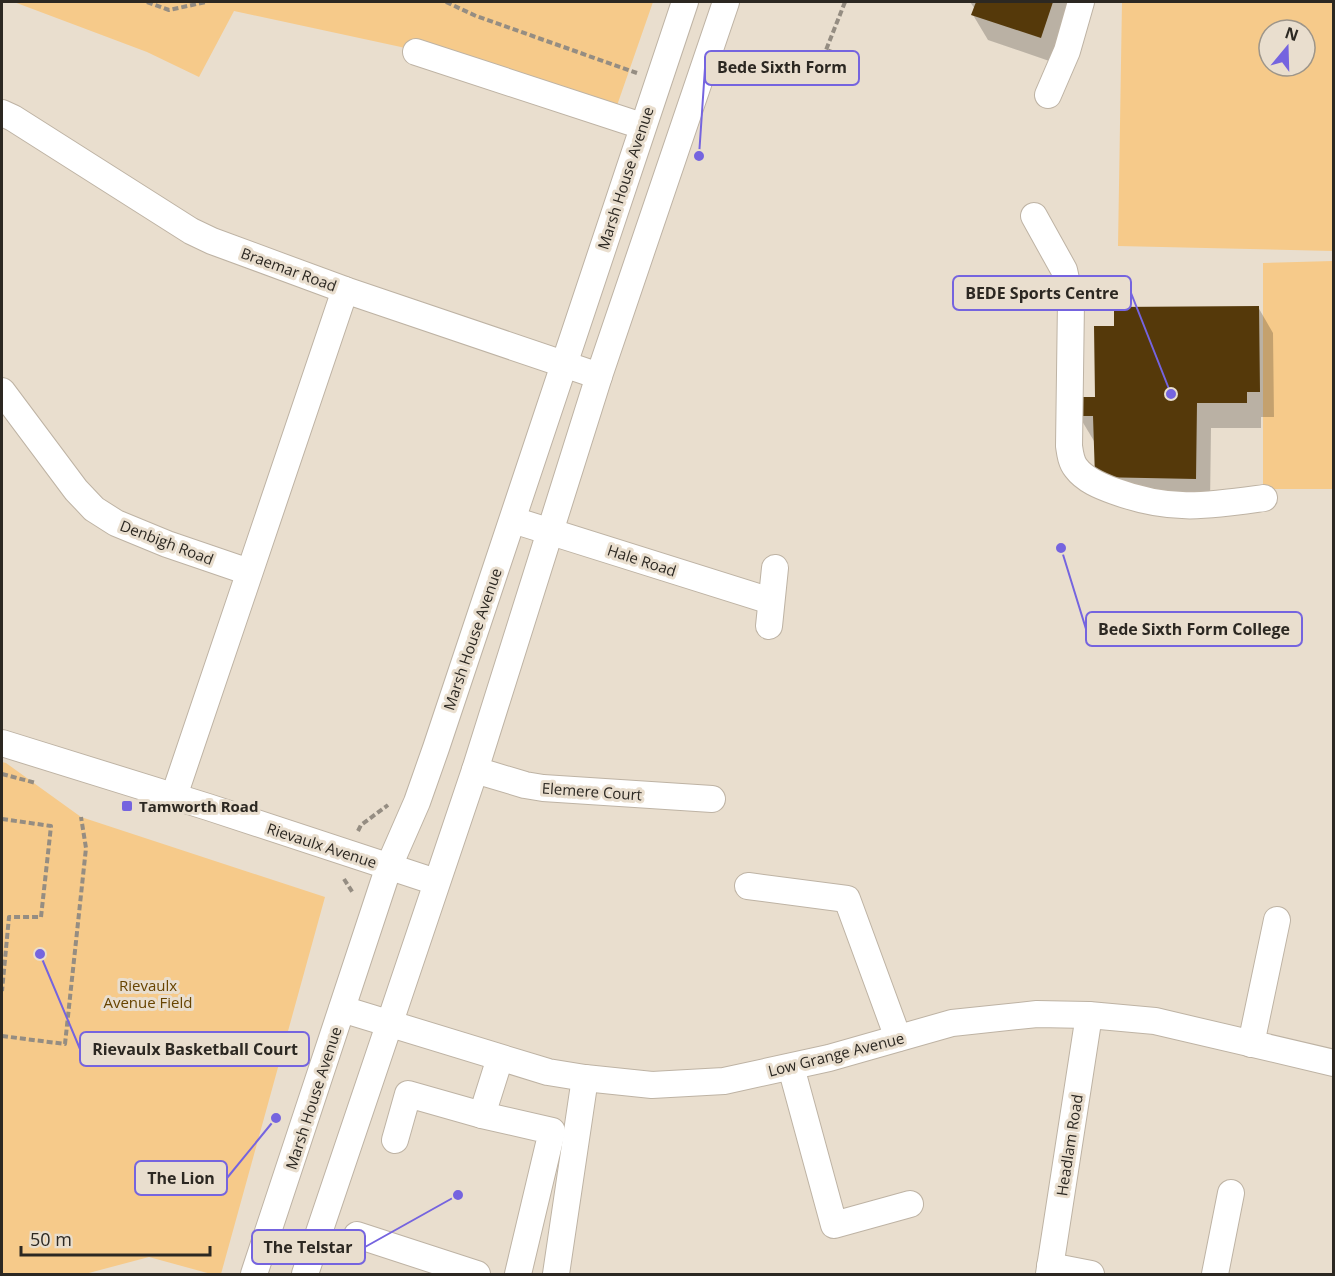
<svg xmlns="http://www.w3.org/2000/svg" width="1335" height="1276" viewBox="0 0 1335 1276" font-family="'Open Sans',sans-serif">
<rect width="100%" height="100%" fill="#e9dece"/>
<!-- green -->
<g fill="#f6ca8a" fill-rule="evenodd">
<path d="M 14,2 L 653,2 L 613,117 L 401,47 L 234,11 L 199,77 L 147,52 Z"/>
<path d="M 1122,2 L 1333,2 L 1333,251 L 1118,246 ZM 1269,30 L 1305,30 L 1305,66 L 1269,66 Z"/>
<path d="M 1333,261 L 1333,489 L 1263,489 L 1263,263 Z"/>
<path d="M 2,762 L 6,763 L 81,817 L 325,897 L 221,1274 L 211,1274 L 149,1257 L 85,1274 L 2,1274 Z"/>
</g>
<!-- shadow -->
<g fill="#0003">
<path d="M 970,2 L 1075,2 L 1055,63 L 988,40 L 973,15 L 975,9 Z"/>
<path d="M 1258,307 L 1273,333 L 1274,417 L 1261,417 L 1261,428 L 1211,428 L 1210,504 L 1097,477 L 1094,441 L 1079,416 L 1096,399 L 1116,327 Z"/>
</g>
<!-- building -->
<g fill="#55390a">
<path d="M 976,2 L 1053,2 L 1041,38 L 971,15 Z"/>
<path d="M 1259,306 L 1260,392 L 1247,392 L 1247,403 L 1197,403 L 1196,479 L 1095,477 L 1093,416 L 1078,416 L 1077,397 L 1095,397 L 1094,326 L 1114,326 L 1114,307 Z"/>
</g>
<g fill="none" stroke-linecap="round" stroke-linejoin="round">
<defs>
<g id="minor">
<path d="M 416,52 L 642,126"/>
<path d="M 1048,95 L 1067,51 L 1081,2"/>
<path d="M 2,113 L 13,118 L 191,231 L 212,241 L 345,290 L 599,376"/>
<path d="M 1034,216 L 1064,270 L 1071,301 L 1069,446 C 1070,453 1071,462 1076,468 C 1085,480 1100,486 1114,491 C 1171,512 1206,506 1264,498"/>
<path d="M 2,391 L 76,490 L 94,509 L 116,523 L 167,544 L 249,572"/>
<path d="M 513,520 L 771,601"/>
<path d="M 769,626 L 775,568"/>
<path d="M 2,743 L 208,807 L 436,882"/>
<path d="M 475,770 L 525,785 L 543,788 L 712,799"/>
<path d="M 174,796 L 345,290"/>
<path d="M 748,886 L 847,899 L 898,1038"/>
<path d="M 342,1009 L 548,1072 L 585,1078 L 652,1085 L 724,1081 L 829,1058 L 952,1023 L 1037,1014 L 1089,1015 L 1155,1021 L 1334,1063"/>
<path d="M 1251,1044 L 1277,920"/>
<path d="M 500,1058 L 482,1115 L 552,1131 L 518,1274"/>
<path d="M 791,1067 L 834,1225 L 910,1204"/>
<path d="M 395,1140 L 408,1094 L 482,1115"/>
<path d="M 357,1235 L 477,1274"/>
<path d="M 1050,1266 L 1091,1274"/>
<path d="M 254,1274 L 389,866 L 417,802 L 436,748 L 685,2"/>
<path d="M 305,1274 L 475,770 L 599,376 L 726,2"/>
<path d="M 556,1274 L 585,1078"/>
<path d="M 1049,1274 L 1089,1015"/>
<path d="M 1215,1274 L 1231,1193"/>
</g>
</defs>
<!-- minor casing -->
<use href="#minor" stroke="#beb3a4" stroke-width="28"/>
<!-- path -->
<g stroke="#958d82" stroke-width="4" stroke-dasharray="6 3" stroke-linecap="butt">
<path d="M 147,2 L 169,10 L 206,2"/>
<path d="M 446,2 L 476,16 L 637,73"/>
<path d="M 845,2 L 826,50 L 859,61"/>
<path d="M 2,774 L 36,783"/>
<path d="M 2,819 L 51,826 L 41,917 L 9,917 L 2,991"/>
<path d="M 358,831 L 361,825 L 388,805"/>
<path d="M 344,879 L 353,893"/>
<path d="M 2,1036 L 65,1044 L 86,848 L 81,817"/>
</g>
<!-- minor -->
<use href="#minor" stroke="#fff" stroke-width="26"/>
</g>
<!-- markers -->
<rect fill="#7564df" stroke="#e9dece" stroke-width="2" x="121" y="800" width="12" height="12" rx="3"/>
<g text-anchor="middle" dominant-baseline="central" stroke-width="6" stroke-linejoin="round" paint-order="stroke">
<!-- street labels -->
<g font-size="15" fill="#2c2822" stroke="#e9dece">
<text transform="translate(625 178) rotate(-72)">Marsh House Avenue</text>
<text transform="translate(289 269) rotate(20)">Braemar Road</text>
<text transform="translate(167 542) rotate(21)">Denbigh Road</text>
<text transform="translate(642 560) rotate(18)">Hale Road</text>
<text transform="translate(472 639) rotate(-71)">Marsh House Avenue</text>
<text transform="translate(592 791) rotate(4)">Elemere Court</text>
<text transform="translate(322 845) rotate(18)">Rievaulx Avenue</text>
<text transform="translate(836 1054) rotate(-14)">Low Grange Avenue</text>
<text transform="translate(313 1098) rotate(-72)">Marsh House Avenue</text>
<text transform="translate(1069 1145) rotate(-81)">Headlam Road</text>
</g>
<!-- poi labels -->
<g font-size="15" font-weight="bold" fill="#2c2822" stroke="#e9dece" text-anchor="start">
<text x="139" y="806">Tamworth Road</text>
</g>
<!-- park labels -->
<g font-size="15" fill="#674400" stroke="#e9dece">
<text x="148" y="985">Rievaulx<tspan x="148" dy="17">Avenue Field</tspan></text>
</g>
</g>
<!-- callouts -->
<path fill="none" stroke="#7564df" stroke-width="2" d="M699 156L705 68M1171 394L1131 293M1061 548L1086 629M40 954L80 1049M276 1118L227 1178M458 1195L365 1247"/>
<g fill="#7564df" stroke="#e9dece" stroke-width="2">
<circle cx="699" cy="156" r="6"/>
<circle cx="1171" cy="394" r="6"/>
<circle cx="1061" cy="548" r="6"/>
<circle cx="40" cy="954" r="6"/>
<circle cx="276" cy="1118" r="6"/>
<circle cx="458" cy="1195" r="6"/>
</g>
<g fill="#e9dece" stroke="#7564df" stroke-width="2">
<rect x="705" y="51" width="154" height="34" rx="6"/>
<rect x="953" y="276" width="178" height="34" rx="6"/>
<rect x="1086" y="612" width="216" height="34" rx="6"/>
<rect x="80" y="1032" width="229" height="34" rx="6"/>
<rect x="135" y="1161" width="92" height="34" rx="6"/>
<rect x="252" y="1230" width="113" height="34" rx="6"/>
</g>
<g font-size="16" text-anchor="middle" font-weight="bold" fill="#2c2822">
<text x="782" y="73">Bede Sixth Form</text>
<text x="1042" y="299">BEDE Sports Centre</text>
<text x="1194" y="635">Bede Sixth Form College</text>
<text x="195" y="1055">Rievaulx Basketball Court</text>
<text x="181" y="1184">The Lion</text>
<text x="308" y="1253">The Telstar</text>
</g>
<!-- border -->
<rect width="1335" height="1276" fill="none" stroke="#2c2822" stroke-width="6"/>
<!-- north arrow -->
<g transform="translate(1287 48) rotate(19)"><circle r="28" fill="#e9dece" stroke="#9d9589" stroke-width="1.5"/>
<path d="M0-4.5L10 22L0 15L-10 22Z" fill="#7564df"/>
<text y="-9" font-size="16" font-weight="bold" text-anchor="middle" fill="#2c2822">N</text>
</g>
<!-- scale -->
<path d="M21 1246v9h189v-9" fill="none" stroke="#2c2822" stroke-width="3"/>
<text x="30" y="1246" font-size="18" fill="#2c2822" stroke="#e9dece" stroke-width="4.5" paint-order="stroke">50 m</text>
</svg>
